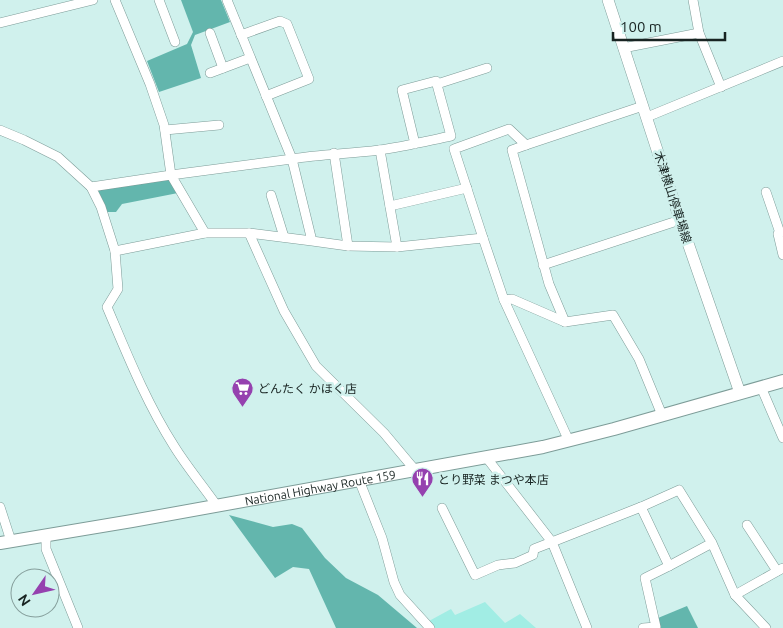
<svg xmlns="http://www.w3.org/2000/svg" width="783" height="628" viewBox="0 0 783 628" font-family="Ubuntu,'Noto Sans JP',sans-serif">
<rect width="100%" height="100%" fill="#d0f1ed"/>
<!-- green -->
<path fill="#a1ede4" d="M 485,602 L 505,623 L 520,614 L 536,628 L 435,628 L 429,621 L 451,609 L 455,615 Z"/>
<!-- forest -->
<g fill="#63b6ad">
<path d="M 181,0 L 221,0 L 230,22 L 195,35 L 191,45 L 201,78 L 159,92 L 147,61 L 187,44 L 193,32 Z"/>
<path d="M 169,177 L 178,193 L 122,204 L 116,212 L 107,212 L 96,190 Z"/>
<path d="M 229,515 L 273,527 L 292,524 L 302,528 L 325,558 L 346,578 L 378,595 L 417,628 L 336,628 L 309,569 L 293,567 L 275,578 Z"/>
<path d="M 687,606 L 698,628 L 660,628 L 658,618 Z"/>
</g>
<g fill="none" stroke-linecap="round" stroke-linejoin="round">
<defs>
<g id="minor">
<path d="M 115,0 L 150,84 L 164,125 L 171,175 L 91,187 L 101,207 L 115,251 L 118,289 L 107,307 C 127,354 146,402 174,446 C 187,467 203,486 217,506"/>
<path d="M 159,0 L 175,42"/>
<path d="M 227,0 L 292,159 C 321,154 350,154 379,150 C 403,147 427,141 451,136 L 436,81 L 402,90 L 415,144"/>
<path d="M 693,0 L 699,33 L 721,87"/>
<path d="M 0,23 L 93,0"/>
<path d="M 210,33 L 223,68"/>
<path d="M 241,35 L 280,21 L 287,24 L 309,79 L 266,96"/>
<path d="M 623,48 L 699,33"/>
<path d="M 210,73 L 250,58"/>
<path d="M 437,84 L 487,68"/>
<path d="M 647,117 L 783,61"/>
<path d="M 0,130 L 24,140 L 58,157 L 91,187"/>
<path d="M 165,130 L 219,125"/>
<path d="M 526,145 L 643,106"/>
<path d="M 380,150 L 397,247"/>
<path d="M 334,153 L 348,246"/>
<path d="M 766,192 L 780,233 L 778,234 L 783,255"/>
<path d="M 271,195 L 284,237"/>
<path d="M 390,206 L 467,188"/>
<path d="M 249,233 L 284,311 L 316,366 L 384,433 L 415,470"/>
<path d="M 312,241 L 249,233 L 205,233 L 171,175 L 292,159 L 312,241 L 348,246 L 397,247 L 483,238"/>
<path d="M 115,251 L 205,233"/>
<path d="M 543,265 L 680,220"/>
<path d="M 504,300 L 483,238 L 454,149 L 509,129 L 526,145 L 512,150 L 549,284 L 565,322"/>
<path d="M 761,387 L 783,438"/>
<path d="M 569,441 L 504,300 L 512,299 L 565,322 L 613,315 L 639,359 L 662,415"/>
<path d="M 359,480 L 382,538 L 394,582 L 400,595 L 430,628"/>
<path d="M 0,507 L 11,541"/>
<path d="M 442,508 L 475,575 L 498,565 L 515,563 L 533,555 L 534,549 L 552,542 L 486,457"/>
<path d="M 747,525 L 777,571"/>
<path d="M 46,536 L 46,549 L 78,628"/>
<path d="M 712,543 L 669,566 L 641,507 L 679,490 L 712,543 L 735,595 L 766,628"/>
<path d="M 735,595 L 783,568"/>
<path d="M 587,628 L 552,542 L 641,507"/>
<path d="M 643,628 L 656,627 L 645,578 L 669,566"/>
</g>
<path id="major" d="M 608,0 L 680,220 L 740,393"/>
<g id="highway">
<path id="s1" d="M 0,543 L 132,521 L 543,447 L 614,429 L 783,381"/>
</g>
</defs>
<!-- minor casing -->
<use href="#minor" stroke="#7d9c98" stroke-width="10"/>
<!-- major casing -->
<use href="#major" stroke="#7d9c98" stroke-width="12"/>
<!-- highway casing -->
<use href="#highway" stroke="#7d9c98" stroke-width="14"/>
<!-- minor -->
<use href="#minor" stroke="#fff" stroke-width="9"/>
<!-- major -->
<use href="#major" stroke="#fff" stroke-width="11"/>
<!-- highway -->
<use href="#highway" stroke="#fff" stroke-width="12"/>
</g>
<!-- icons -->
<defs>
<symbol id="supermarket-pin" viewBox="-11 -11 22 30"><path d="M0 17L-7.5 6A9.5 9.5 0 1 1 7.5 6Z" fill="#9541af" stroke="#d0f1ed"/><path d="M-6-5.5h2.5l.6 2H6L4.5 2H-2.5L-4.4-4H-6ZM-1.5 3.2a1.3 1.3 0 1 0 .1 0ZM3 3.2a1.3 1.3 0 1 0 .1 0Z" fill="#fff"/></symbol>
<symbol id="restaurant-pin" viewBox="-11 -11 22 30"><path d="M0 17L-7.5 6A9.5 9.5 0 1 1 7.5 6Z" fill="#9541af" stroke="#d0f1ed"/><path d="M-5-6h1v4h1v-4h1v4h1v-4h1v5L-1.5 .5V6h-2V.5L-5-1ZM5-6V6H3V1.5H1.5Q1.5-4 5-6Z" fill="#fff"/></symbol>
</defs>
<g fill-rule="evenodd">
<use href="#supermarket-pin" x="230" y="376" width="25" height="34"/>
<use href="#restaurant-pin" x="410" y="466" width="25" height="34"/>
</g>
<g text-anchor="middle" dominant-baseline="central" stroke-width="5" stroke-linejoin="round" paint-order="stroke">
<!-- street labels -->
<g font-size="12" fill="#182422" stroke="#d0f1ed">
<text transform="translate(673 197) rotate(72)">木津横山停車場線</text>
<text stroke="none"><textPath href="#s1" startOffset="325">National Highway Route 159</textPath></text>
</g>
<!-- poi labels -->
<g font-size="12" fill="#182422" stroke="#d0f1ed" text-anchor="start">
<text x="258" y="388">どんたく かほく店</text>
<text x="438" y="479">とり野菜 まつや本店</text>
</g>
</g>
<!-- north arrow -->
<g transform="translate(35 593) rotate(236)"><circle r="24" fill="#d0f1ed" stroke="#869f9c"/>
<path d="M0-4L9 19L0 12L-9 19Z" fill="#9541af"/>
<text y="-8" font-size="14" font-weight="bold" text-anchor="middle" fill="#182422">N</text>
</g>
<!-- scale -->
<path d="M613 32v8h112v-8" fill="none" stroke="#182422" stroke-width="2.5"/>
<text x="620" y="32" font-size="15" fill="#182422" stroke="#d0f1ed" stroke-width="4" paint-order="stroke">100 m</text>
</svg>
